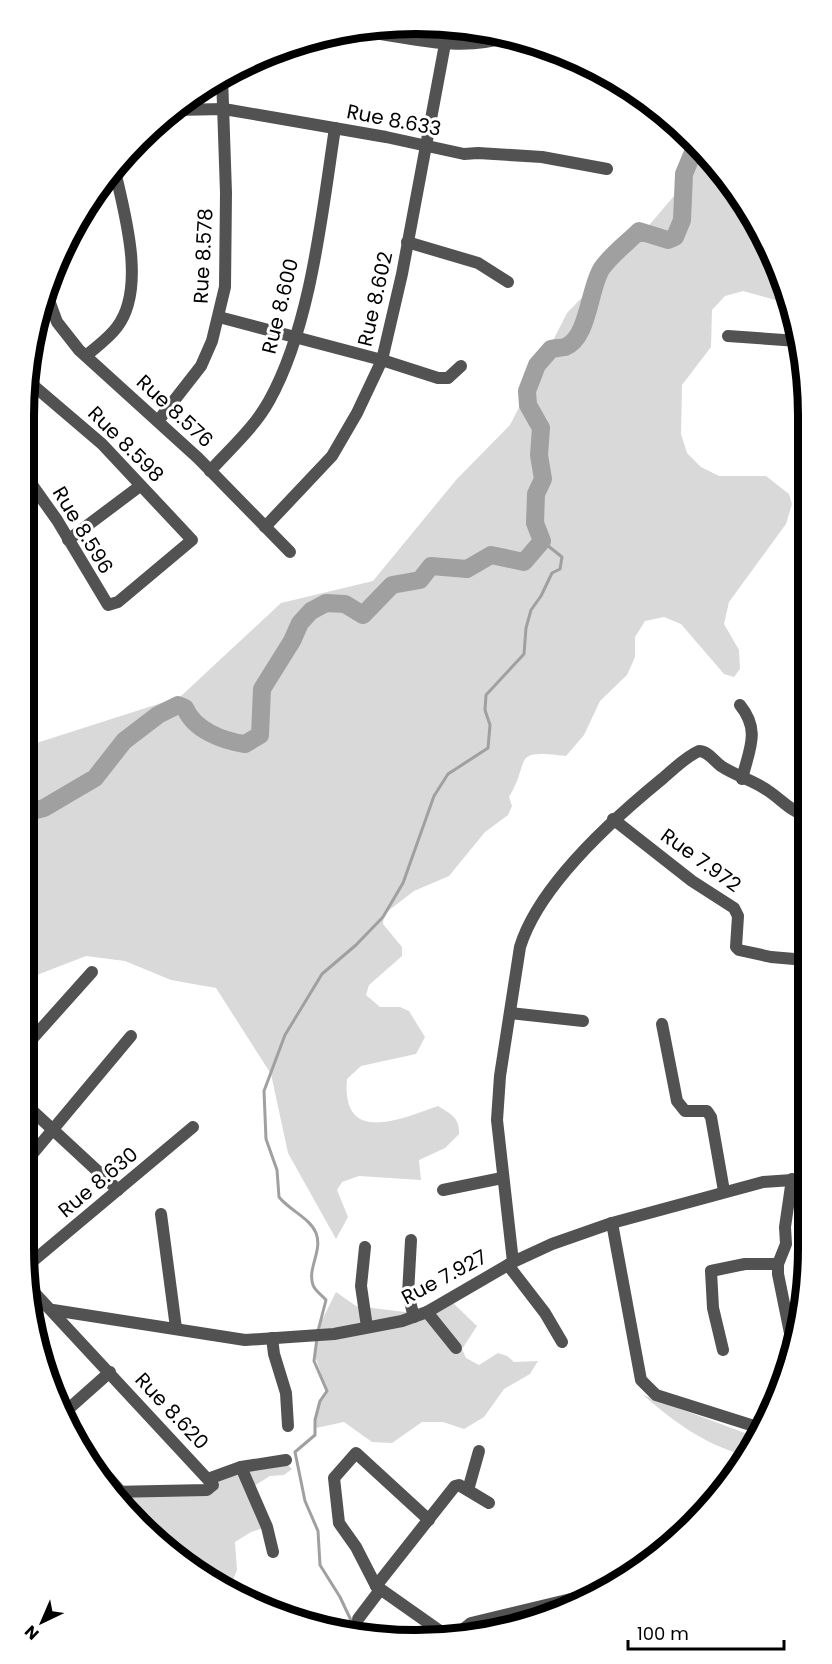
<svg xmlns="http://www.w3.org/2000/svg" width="832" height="1664" viewBox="0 0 832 1664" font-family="Poppins,sans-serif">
<rect width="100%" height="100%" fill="#fff"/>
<!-- green -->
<g fill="#d9d9d9">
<path d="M 699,148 C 739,190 772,244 787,300 L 779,301 L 743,291 L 725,296 L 712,310 L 711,347 L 682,385 L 681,434 L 687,453 L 701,467 L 719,476 L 766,476 L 789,494 L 792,504 L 786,524 L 729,602 L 724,624 L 739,650 L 740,669 L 734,677 L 724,674 L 681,624 L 664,617 L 645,621 L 635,637 L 635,657 L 627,675 L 600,701 L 584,735 L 566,756 C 509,749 532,759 509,797 L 512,806 L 508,815 L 485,832 L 449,876 L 414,891 L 384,914 L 383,924 L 402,947 L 402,956 L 369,985 L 366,995 L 380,1007 L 400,1007 L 409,1011 L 425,1037 L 416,1054 L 361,1066 L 347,1079 C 341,1146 401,1119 438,1106 C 451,1114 460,1118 459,1134 L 445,1148 L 419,1160 L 421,1180 L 359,1176 L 342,1182 L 337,1190 L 348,1217 L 336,1239 L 288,1153 L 271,1074 L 216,988 L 171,980 L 125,961 L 86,956 L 24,980 L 24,747 L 180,697 L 281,603 L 373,581 L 456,480 L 510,425 L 567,313 L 627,251 L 674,196 Z"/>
<path d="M 336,1292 L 356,1306 L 405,1312 L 452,1302 L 477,1326 L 462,1349 L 466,1358 L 479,1365 L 498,1353 L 507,1356 L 514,1362 L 538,1361 L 530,1374 L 504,1389 L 484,1417 L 464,1429 L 443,1422 L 422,1422 L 392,1443 L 372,1442 L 344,1422 L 316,1428 C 314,1416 319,1401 327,1391 L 314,1353 L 318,1328 Z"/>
<path d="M 643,1395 L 753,1436 L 757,1435 L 743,1455 C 704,1444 673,1421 643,1395 Z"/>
<path d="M 285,1462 L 292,1469 L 284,1475 L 270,1476 L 254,1486 L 264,1528 L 251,1532 L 235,1542 L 237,1570 L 232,1582 L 215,1581 L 199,1574 L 115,1496 L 169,1491 L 208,1483 L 218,1474 Z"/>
</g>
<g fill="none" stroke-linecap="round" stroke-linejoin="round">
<!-- stream -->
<g stroke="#a0a0a0" stroke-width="3">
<path d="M 318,1331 L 326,1300 C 322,1295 315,1291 313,1285 C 307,1268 323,1251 316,1233 C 310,1218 289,1210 279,1197 L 277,1170 L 266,1139 L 264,1091 L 285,1035 L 322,974 L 356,945 L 383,917 L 403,883 L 434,796 L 448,774 L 488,748 L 490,725 L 485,710 L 486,695 L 524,654 L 526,628 L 531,610 L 541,596 L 552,573 L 560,569 L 562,557 L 542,541"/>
<path d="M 317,1338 L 314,1361 L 327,1391 L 320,1401 L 315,1420 L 315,1435 L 295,1452 L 305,1501 L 318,1531 L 320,1565 L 340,1597 L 357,1633"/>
<path d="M 326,1627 L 350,1622"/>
</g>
<!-- river -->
<path stroke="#a0a0a0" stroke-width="18" d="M 24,813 L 44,808 L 95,778 L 124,741 L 158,715 L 178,705 L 185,708 C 194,730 223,741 245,744 L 260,735 L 262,689 L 292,641 L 300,623 L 311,611 L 326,603 L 345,604 L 363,615 L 392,585 L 420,580 L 431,566 L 467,569 L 491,555 L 524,562 L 542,541 L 535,523 L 536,494 L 543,479 L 539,455 L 541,428 L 528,405 L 527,391 L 537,365 L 551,349 C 555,348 560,348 565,347 C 589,338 589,287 602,268 C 612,254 627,243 639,231 L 668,240 L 675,237 L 682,220 L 684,174 L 696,145"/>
<!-- minor -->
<g stroke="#525252" stroke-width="12">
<path d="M 354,30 C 406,36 459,54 510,36"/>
<path d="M 174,110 L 224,109 L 386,137 L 464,154 L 478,153 L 542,157 L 607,169"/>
<path d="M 407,242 L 478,263 L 508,282"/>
<path d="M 46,292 L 57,322 L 79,350 L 198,458 L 290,552"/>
<path d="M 219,317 L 382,360 L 438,378 L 448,378 L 461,366"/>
<path d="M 728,336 L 798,341"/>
<path d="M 86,356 C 96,347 109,338 117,327 C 147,288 124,211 114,167"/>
<path d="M 158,421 L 201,366 L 212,341 L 225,287 L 226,193 L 222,76"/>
<path d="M 210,471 C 230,449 254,428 269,401 C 311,326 322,213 335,128"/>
<path d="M 25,475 L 57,520 L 108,605 L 118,602 L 192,540 L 102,444 L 27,380"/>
<path d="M 265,527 L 332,456 L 357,413 L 382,360 L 402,274 L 445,44"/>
<path d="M 68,540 L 140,486"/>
<path d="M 740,705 C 761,731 749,749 742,779"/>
<path d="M 613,819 L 692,881 L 734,908 L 738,916 L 736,947 L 739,950 L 771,957 L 806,960"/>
<path d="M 510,1013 L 583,1021"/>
<path d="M 662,1024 L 677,1101 L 685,1111 L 707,1111 L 711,1117 L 724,1191"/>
<path d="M 24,1048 L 92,972"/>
<path d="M 24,1103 L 118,1190"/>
<path d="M 24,1164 L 131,1036"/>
<path d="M 443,1190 L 502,1178"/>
<path d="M 161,1214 L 176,1328"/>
<path d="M 612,1223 L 641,1380 L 656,1395 L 754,1426 L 764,1426"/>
<path d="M 411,1240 L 408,1294 L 414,1317"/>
<path d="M 365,1247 L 361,1286 L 367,1327"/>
<path d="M 513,1262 L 497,1120 L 500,1076 L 520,947 C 539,885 613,819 662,779 C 673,770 685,757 699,751 C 708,751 714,761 721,766 C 736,776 753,780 767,790 C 781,799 790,811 806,816"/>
<path d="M 508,1265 L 545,1313 L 562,1342"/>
<path d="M 27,1266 L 193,1127"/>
<path d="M 31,1289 L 213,1485 L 207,1490 L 111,1492"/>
<path d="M 53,1310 L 245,1340 L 334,1334 L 402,1321 L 427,1312 L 513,1262 L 552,1244 L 612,1223 L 763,1182 L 807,1179"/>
<path d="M 427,1312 L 456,1348"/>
<path d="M 272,1338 L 274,1354 L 286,1393 L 288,1426"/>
<path d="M 791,1338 L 778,1274 L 778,1264 L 786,1244 L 785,1227 L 792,1179"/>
<path d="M 723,1350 L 713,1308 L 711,1271 L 745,1264 L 778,1264"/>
<path d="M 65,1412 L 110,1372"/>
<path d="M 86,1452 L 121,1492"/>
<path d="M 241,1467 L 267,1527 L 273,1552"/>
<path d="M 208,1479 L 241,1467 L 286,1460"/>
<path d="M 468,1490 L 479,1451"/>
<path d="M 429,1520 L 356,1453 L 334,1478 L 339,1523 L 356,1547 L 376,1586 L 447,1636"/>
<path d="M 376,1586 L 455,1486 L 459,1485 L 489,1503"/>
<path d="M 358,1619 L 380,1590"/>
<path d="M 455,1636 L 471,1623 L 600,1592"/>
</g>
</g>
<g text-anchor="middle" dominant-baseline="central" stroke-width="6" stroke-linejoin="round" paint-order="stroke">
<!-- street labels -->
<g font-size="20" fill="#000" stroke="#fff">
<text transform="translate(394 120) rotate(11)">Rue 8.633</text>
<text transform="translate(203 256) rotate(-87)">Rue 8.578</text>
<text transform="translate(375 299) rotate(-77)">Rue 8.602</text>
<text transform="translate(280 306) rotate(-76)">Rue 8.600</text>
<text transform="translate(175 411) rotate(43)">Rue 8.576</text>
<text transform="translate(126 444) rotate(45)">Rue 8.598</text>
<text transform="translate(83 530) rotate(59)">Rue 8.596</text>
<text transform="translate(701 860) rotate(36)">Rue 7.972</text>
<text transform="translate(98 1182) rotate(-40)">Rue 8.630</text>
<text transform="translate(444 1277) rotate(-28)">Rue 7.927</text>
<text transform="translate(172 1411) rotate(47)">Rue 8.620</text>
</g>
</g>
<!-- crop -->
<path d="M0 0H832V1664H0ZM416 34H416A382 382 0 0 1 798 416V1248A382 382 0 0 1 416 1630H416A382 382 0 0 1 34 1248V416A382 382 0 0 1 416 34Z" fill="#fff" fill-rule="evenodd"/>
<path fill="none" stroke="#000" stroke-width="8" d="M416 34H416A382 382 0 0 1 798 416V1248A382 382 0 0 1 416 1630H416A382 382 0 0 1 34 1248V416A382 382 0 0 1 416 34Z"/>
<!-- north arrow -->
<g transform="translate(42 1622) rotate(224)" stroke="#ffffff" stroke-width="4.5" paint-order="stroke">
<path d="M0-4.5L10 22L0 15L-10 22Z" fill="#000000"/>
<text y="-9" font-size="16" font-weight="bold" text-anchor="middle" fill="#000000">N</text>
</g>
<!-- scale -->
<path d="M628 1640v9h156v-9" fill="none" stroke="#000000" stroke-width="3"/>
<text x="637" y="1640" font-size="18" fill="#000000" stroke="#ffffff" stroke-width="4.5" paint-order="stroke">100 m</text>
</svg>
